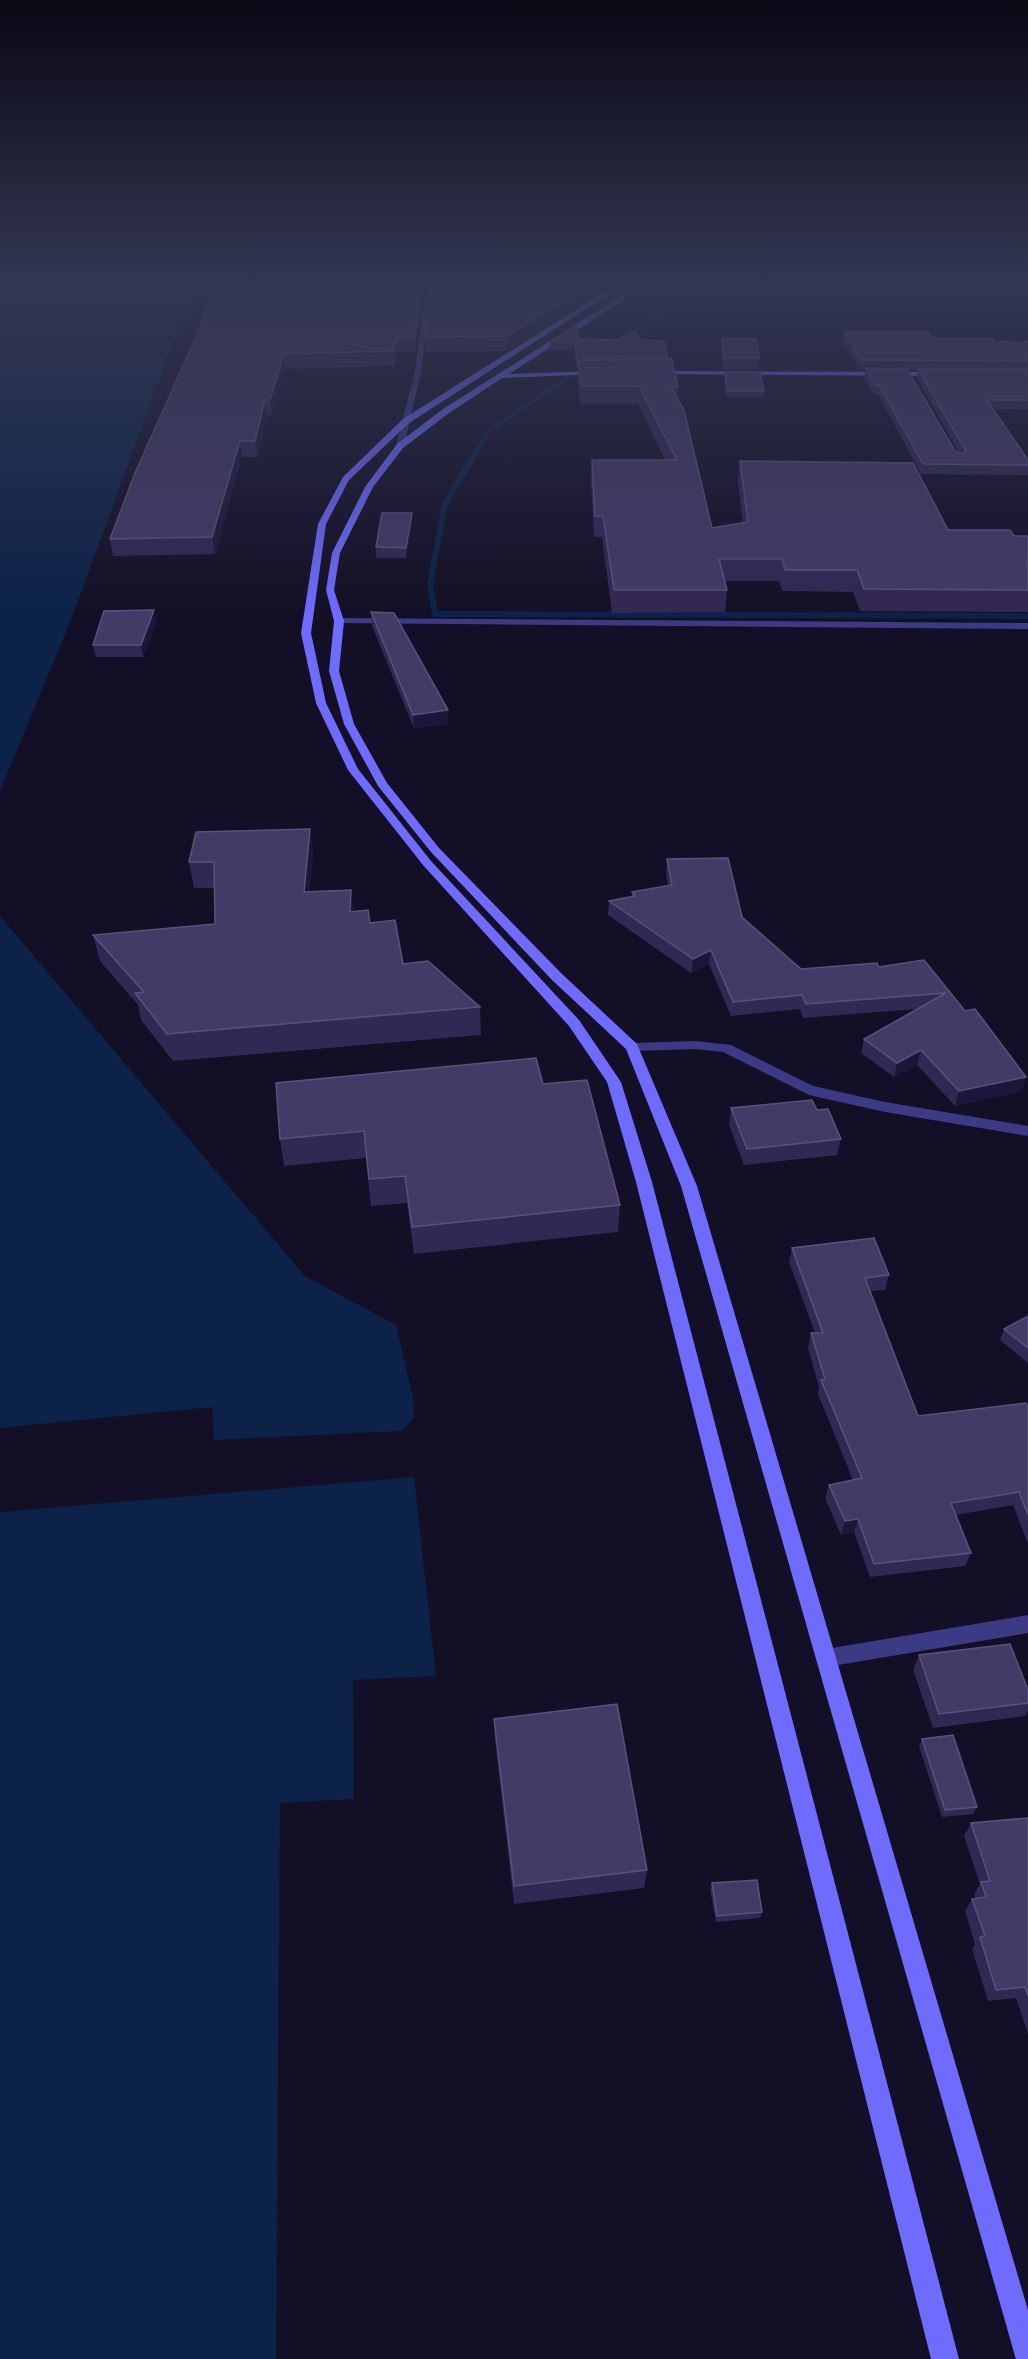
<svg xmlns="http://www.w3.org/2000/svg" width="1028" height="2359" viewBox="0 0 1028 2359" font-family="'Fira Sans Condensed',sans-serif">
<rect width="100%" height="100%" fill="#130f26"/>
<!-- water -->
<g fill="#0c2248">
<path d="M 0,285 L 201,285 L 174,339 L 71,620 L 0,791 Z"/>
<path d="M 0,916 L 305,1276 L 396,1325 L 413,1397 L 414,1418 L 401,1431 L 214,1440 L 212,1407 L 0,1428 Z"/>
<path d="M 414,1477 L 436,1676 L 353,1680 L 354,1799 L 280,1803 L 276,2359 L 0,2359 L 0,1512 Z"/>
</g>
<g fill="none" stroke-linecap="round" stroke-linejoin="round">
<!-- stream-far1 -->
<g stroke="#0c2248" stroke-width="4.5">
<path d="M 624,339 L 700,285"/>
<path d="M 476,453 L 489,431 L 585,367"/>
</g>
<!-- stream -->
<path stroke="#0c2248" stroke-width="6" d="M 476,452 L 445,504 L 430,584 L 435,614 L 1028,616"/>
<!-- street -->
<g fill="#3d3a85" fill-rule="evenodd">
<path d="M 426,285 L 432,285 L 421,372 L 404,446 L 400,448 L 396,446 L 415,372 Z"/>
<path d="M 339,618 L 1028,623 L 1028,629 L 336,623 L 336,619 Z"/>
<path d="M 696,1041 L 731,1045 L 813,1086 L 885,1102 L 1028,1126 L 1028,1136 L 885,1112 L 809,1095 L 723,1052 L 696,1049 L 632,1051 L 625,1047 L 632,1043 Z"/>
<path d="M 1028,1615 L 1028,1633 L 826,1667 L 819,1665 L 816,1658 L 819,1651 L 826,1649 Z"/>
</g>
<!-- secondary -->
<g fill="#6f6bff" fill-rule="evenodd">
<path d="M 615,285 L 623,285 L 409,423 L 349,480 L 326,524 L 311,633 L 326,703 L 358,769 L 431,861 L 579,1020 L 621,1082 L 652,1182 L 959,2359 L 931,2359 L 636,1182 L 607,1082 L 569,1026 L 423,865 L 348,770 L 316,703 L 301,633 L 318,524 L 343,477 L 403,419 Z"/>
<path d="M 638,285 L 646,285 L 509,374 L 598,371 L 600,374 L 502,378 L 449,413 L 403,448 L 373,487 L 340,553 L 334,590 L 344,621 L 339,671 L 354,724 L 387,783 L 439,848 L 562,974 L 637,1044 L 697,1186 L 1028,2310 L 1028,2359 L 1016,2359 L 1015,2356 L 681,1186 L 626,1049 L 552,980 L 431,852 L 378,786 L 344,724 L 329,671 L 334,621 L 326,590 L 332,553 L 365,487 L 397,444 L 443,409 Z"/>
<path d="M 655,371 L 937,372 L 940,374 L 937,376 L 653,374 Z"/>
</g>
</g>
<!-- wall -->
<g fill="#312854" fill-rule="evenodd">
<path d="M 215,285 L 424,285 L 415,352 L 397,352 L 395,366 L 285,369 L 272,415 L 267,415 L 257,457 L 242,457 L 215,554 L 113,556 L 110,539 L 195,339 Z"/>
<path d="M 674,285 L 703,285 L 681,297 Z"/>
<path d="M 575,295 L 574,308 L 507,351 L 426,352 L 425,337 Z"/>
<path d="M 844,332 L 1022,343 L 1028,341 L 1028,409 L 994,410 L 1028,460 L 1028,475 L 921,474 L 878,394 L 874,394 L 864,378 L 866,369 L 859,369 L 843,341 ZM 908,370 L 918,370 L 917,378 L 959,453 L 955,451 Z"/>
<path d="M 579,339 L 640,340 L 668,359 L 678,387 L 677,399 L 712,528 L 743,523 L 738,482 L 740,461 L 948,530 L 1014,536 L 1028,536 L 1028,612 L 860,611 L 853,592 L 782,591 L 779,581 L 725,581 L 727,590 L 725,612 L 612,613 L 602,537 L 594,537 L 591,480 L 592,460 L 665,460 L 638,404 L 580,404 L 578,378 L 578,369 L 577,369 L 575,350 L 550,350 L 550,342 Z"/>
<path d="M 722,339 L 759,358 L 758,369 L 723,369 L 721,350 Z"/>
<path d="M 725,372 L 764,391 L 764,397 L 727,397 L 724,378 Z"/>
<path d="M 412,513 L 412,523 L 406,558 L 376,558 L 376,547 Z"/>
<path d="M 371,612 L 448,710 L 448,724 L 414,728 L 372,626 Z"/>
<path d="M 157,621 L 143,657 L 96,657 L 93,645 Z"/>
<path d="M 310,829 L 313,855 L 309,892 L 351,890 L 353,912 L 370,923 L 403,964 L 480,1007 L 481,1035 L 173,1061 L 141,1020 L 138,1005 L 100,961 L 93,935 L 215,924 L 214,888 L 194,888 L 189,862 Z"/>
<path d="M 667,859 L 742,917 L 801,969 L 879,967 L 924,960 L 1022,1091 L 955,1106 L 917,1065 L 894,1077 L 861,1053 L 864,1039 L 917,1009 L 803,1018 L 800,1009 L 731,1016 L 709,964 L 691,973 L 608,915 L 609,901 L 632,897 L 632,892 L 668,885 L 666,873 Z"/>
<path d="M 543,1084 L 620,1205 L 618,1232 L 414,1254 L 407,1203 L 371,1206 L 366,1158 L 284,1166 L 280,1139 Z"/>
<path d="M 731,1108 L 817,1110 L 841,1139 L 837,1155 L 744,1165 L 729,1125 Z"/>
<path d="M 792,1248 L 889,1275 L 885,1290 L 870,1291 L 918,1416 L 1028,1407 L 1028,1544 L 1013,1505 L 956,1515 L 971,1553 L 965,1566 L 870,1577 L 854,1532 L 841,1535 L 825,1498 L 829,1485 L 853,1480 L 818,1394 L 819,1387 L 808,1348 L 811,1333 L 815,1333 L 789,1262 Z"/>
<path d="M 1028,1316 L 1028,1363 L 1000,1340 L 1004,1329 Z"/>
<path d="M 919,1655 L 1028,1690 L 1028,1711 L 1025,1716 L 933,1728 L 913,1670 Z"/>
<path d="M 494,1719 L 647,1870 L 644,1888 L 514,1904 L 495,1739 Z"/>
<path d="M 922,1739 L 977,1807 L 973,1814 L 942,1817 L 919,1746 Z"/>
<path d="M 1028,1818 L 1028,2034 L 1016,1998 L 988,2001 L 972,1949 L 975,1944 L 965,1911 L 972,1899 L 975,1898 L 974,1894 L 980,1884 L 964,1836 L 971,1823 Z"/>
<path d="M 712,1883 L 762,1912 L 760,1918 L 716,1922 L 710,1889 Z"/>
</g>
<!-- shaded-wall -->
<g fill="#1d163a">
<path d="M 422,285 L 424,285 L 415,352 L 415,337 Z"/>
<path d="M 687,285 L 703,285 L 681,297 L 681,288 Z"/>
<path d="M 575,295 L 574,308 L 507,351 L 507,336 Z"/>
<path d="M 396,338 L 397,352 L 395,366 L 394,351 Z"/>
<path d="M 284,354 L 285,369 L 272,415 L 270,400 Z"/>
<path d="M 265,400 L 267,415 L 257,457 L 255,441 Z"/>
<path d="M 240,441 L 242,457 L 215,554 L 212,537 Z"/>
<path d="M 412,513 L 412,523 L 406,558 L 406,548 Z"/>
<path d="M 154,610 L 157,621 L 143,657 L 141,645 Z"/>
<path d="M 448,710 L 448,724 L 414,728 L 413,715 Z"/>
<path d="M 310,829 L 313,855 L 307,919 L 304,892 Z"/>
<path d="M 351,890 L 354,916 L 350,912 Z"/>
<path d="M 711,950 L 709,964 L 691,973 L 693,959 Z"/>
<path d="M 921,1050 L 917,1065 L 894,1077 L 897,1063 Z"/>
<path d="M 1026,1077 L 1022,1091 L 955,1106 L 959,1091 Z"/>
<path d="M 858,1519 L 854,1532 L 841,1535 L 845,1521 Z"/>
</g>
<!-- building -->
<g fill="#433a66" stroke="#5a527e" stroke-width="1.5">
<path d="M 215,285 L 422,285 L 415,337 L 396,338 L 394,351 L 284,354 L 270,400 L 265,400 L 255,441 L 240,441 L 212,537 L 110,539 L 135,473 L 195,339 Z"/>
<path d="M 432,285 L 573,285 L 575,295 L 507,336 L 425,337 Z"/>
<path d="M 577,324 L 579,339 L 617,340 L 635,331 L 640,340 L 664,341 L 668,359 L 578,360 L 578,361 L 577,361 L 575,342 L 550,342 Z"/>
<path d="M 844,332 L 928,332 L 932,338 L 992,338 L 994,341 L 1022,343 L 1028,341 L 1028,361 L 861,360 Z"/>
<path d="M 722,339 L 756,339 L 759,358 L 724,358 Z"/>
<path d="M 672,359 L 678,387 L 671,387 L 684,410 L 712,528 L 748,522 L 740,461 L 913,463 L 948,530 L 1010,530 L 1014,536 L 1028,536 L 1028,590 L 864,589 L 857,570 L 785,570 L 782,559 L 719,559 L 727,590 L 614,590 L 603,516 L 595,516 L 592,460 L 677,460 L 639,386 L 581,386 L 578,360 Z"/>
<path d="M 866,369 L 907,369 L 955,451 L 963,454 L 966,451 L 918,369 L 1028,369 L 1028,400 L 987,400 L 1028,460 L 1028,465 L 923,464 L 879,385 L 875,385 Z"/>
<path d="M 725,372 L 760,372 L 764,391 L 727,391 Z"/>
<path d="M 382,513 L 412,513 L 406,548 L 376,547 Z"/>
<path d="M 154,610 L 141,645 L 93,645 L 104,611 Z"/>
<path d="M 371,612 L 394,613 L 448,710 L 413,715 Z"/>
<path d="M 310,829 L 304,892 L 351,890 L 350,912 L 368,910 L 370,923 L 395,920 L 403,964 L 428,961 L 480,1007 L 167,1034 L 135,993 L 144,992 L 93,935 L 215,924 L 214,862 L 189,862 L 196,832 Z"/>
<path d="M 728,858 L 742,917 L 801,969 L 877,963 L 879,967 L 924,960 L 965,1011 L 975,1009 L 1026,1077 L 959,1091 L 921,1050 L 897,1063 L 864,1039 L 946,993 L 806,1004 L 802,995 L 733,1002 L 711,950 L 693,959 L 609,901 L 635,896 L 632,892 L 672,885 L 667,859 Z"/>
<path d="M 536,1058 L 543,1084 L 587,1080 L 620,1205 L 412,1227 L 405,1176 L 369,1179 L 364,1131 L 280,1139 L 276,1083 Z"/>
<path d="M 812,1100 L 817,1110 L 828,1109 L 841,1139 L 747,1149 L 731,1108 Z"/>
<path d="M 874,1238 L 889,1275 L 865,1278 L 918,1416 L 1026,1403 L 1028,1407 L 1028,1515 L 1019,1492 L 951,1503 L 971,1553 L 874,1564 L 858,1519 L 845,1521 L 829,1485 L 862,1478 L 821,1380 L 825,1379 L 811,1333 L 823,1333 L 792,1248 Z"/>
<path d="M 1028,1316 L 1028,1348 L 1004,1329 Z"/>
<path d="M 1010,1644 L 1028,1690 L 1028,1703 L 939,1714 L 919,1655 Z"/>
<path d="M 617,1704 L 647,1870 L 514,1886 L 494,1719 Z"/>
<path d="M 953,1735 L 977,1807 L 945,1810 L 922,1739 Z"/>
<path d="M 1028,1818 L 1028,1996 L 1025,1987 L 996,1990 L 980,1937 L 985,1936 L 972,1899 L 986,1897 L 981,1882 L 990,1881 L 971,1823 Z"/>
<path d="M 757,1880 L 762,1912 L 717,1916 L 712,1883 Z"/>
</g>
<!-- sky -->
<linearGradient id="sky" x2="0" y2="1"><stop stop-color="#0a0815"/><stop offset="0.46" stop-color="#333752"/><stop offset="1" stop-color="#333752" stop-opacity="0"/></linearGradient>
<rect width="1028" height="616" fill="url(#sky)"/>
</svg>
